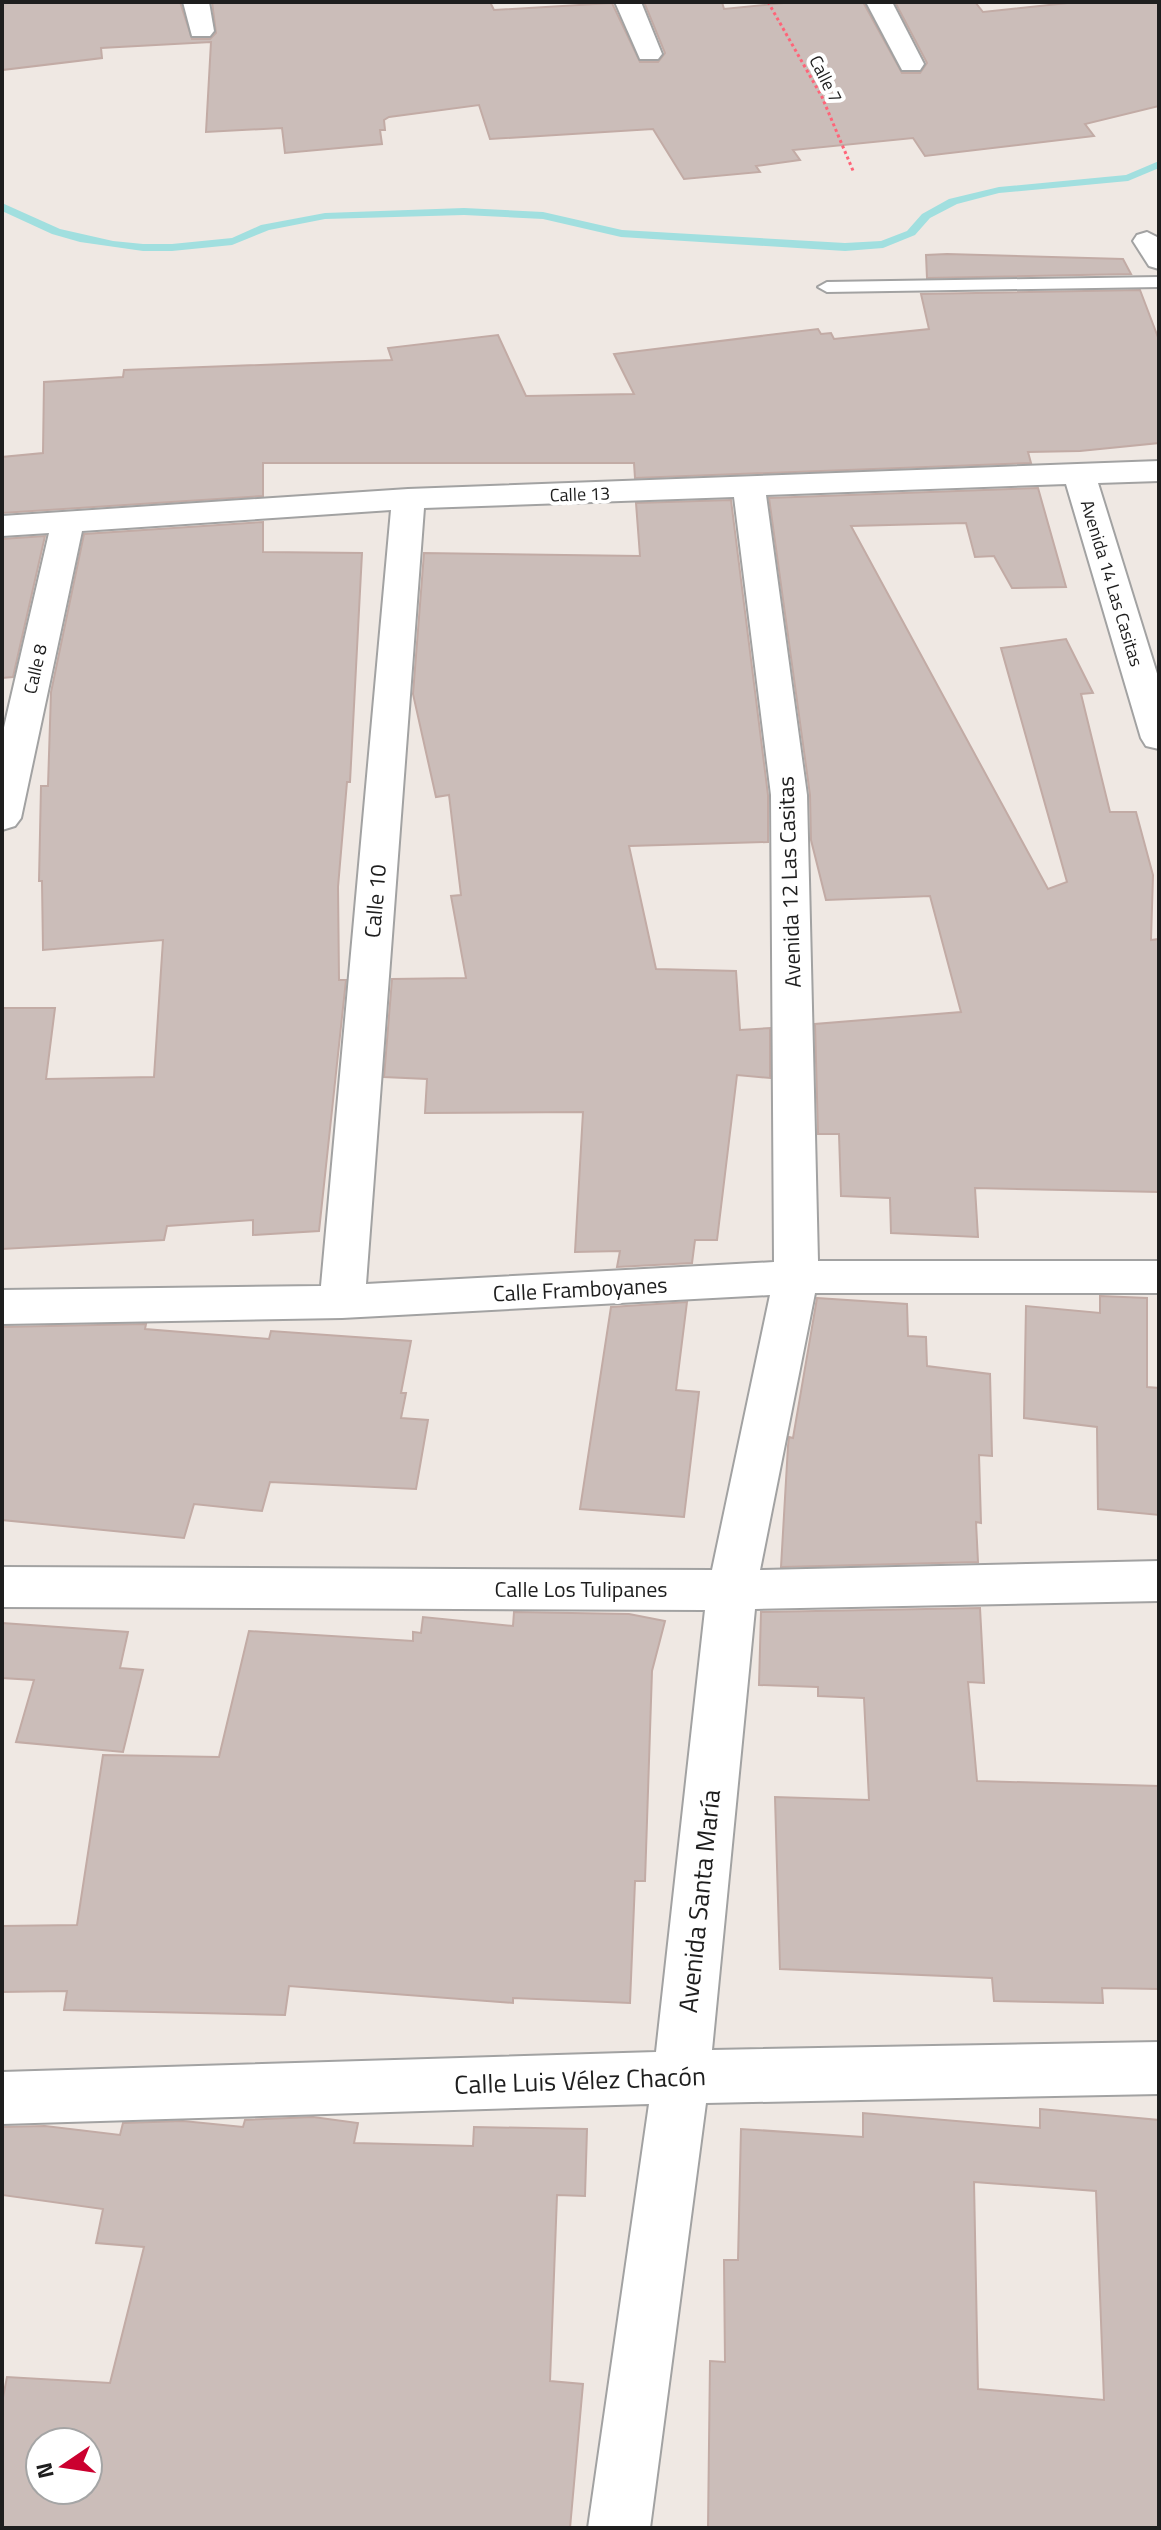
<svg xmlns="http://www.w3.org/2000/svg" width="1161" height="2530" viewBox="0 0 1161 2530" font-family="'Titillium Web',sans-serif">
<rect width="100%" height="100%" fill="#efe8e3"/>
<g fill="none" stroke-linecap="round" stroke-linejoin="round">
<!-- stream -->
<path fill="#a1dfdf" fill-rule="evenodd" d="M 1159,161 L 1159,168 L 1128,181 L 999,193 L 957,204 L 930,218 L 915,235 L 883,248 L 845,251 L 621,237 L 543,219 L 464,215 L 325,219 L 269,230 L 232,245 L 172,251 L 143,251 L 80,242 L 52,234 L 2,211 L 2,203 L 60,229 L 113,241 L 143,244 L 172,244 L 232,238 L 261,225 L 325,213 L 464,208 L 543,212 L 622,230 L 845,243 L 881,241 L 907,231 L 922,214 L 949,199 L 999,187 L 1126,175 Z"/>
</g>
<!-- building -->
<g fill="#cbbdb9" stroke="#c2aba5" stroke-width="2" fill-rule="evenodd">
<path d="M 2,2 L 180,2 L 192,39 L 210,39 L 216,33 L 212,2 L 490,2 L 494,10 L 612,3 L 640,62 L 658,62 L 665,53 L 644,2 L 722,2 L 724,9 L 793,2 L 863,2 L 902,73 L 920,73 L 927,63 L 895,2 L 975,2 L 983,12 L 1077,2 L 1159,2 L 1159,106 L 1085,124 L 1094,136 L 925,156 L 913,138 L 793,150 L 800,160 L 756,166 L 760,172 L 684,179 L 653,129 L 490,139 L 479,105 L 389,117 L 384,120 L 385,130 L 380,130 L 382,144 L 285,153 L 282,128 L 206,132 L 211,42 L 101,48 L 102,58 L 2,70 Z"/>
<path d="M 947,254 L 1123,259 L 1131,274 L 927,278 L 926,255 Z"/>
<path d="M 1140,290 L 1159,340 L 1159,443 L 1080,451 L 1028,452 L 1031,463 L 635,478 L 634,463 L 263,463 L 263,496 L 2,513 L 2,457 L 43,453 L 44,382 L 123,377 L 124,370 L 392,360 L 388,348 L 498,335 L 526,396 L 634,394 L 614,354 L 818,329 L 821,334 L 831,333 L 834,339 L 929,329 L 921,294 Z"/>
<path d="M 1038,488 L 1066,587 L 1012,588 L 994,556 L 975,557 L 966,523 L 851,526 L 1048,889 L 1067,882 L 1001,648 L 1066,639 L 1093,693 L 1081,694 L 1110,812 L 1136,812 L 1153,875 L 1151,940 L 1159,939 L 1159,1192 L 975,1188 L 978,1237 L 891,1233 L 890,1198 L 841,1196 L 839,1134 L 818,1134 L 815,1024 L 961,1012 L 930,896 L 826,900 L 811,840 L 810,795 L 769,498 Z"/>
<path d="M 731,500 L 768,795 L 768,842 L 629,846 L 656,969 L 736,971 L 740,1030 L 770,1028 L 770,1078 L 737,1075 L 717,1240 L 695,1240 L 692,1263 L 617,1267 L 620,1251 L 575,1252 L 583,1112 L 425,1113 L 427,1079 L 384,1077 L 392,979 L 466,978 L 451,896 L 461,895 L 449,795 L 436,797 L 413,694 L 424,553 L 640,556 L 636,503 Z"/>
<path d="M 263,522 L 263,552 L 362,553 L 350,782 L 347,782 L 338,887 L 339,980 L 346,980 L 319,1231 L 253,1235 L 253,1220 L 167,1226 L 164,1240 L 2,1249 L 2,1008 L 55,1008 L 46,1079 L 154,1077 L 163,940 L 43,950 L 42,881 L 39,881 L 41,786 L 48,786 L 51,692 L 84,534 Z"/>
<path d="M 45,536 L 13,677 L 2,678 L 2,539 Z"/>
<path d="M 1100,1296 L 1147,1298 L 1147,1387 L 1159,1388 L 1159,1515 L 1098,1509 L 1097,1427 L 1024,1418 L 1026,1306 L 1100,1313 Z"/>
<path d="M 817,1298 L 907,1304 L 908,1336 L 926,1337 L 927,1366 L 990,1374 L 992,1456 L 979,1455 L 981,1523 L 976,1522 L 978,1562 L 781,1567 L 788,1446 L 789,1437 L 793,1438 Z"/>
<path d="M 687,1302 L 676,1390 L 699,1392 L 684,1517 L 580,1509 L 611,1307 Z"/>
<path d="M 146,1324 L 145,1329 L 269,1339 L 271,1331 L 411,1341 L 401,1393 L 406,1393 L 401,1418 L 428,1420 L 416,1489 L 270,1482 L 262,1511 L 194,1504 L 184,1538 L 2,1520 L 2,1327 Z"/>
<path d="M 980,1608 L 984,1683 L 968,1682 L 977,1781 L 1159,1786 L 1159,1989 L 1102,1988 L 1103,2003 L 994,2001 L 992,1978 L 780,1969 L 775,1797 L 869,1800 L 864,1698 L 818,1696 L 818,1687 L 759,1685 L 761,1612 Z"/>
<path d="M 514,1612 L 629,1614 L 665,1621 L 652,1671 L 645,1881 L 635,1881 L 630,2003 L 513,1998 L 513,2003 L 289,1986 L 285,2015 L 64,2010 L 67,1991 L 2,1992 L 2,1926 L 77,1925 L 103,1755 L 219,1757 L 249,1631 L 413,1641 L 413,1632 L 421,1633 L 423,1617 L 513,1626 Z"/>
<path d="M 2,1623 L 128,1632 L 120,1668 L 143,1670 L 123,1752 L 16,1742 L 34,1680 L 2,1678 Z"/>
<path d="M 1040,2109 L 1159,2120 L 1159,2528 L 708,2528 L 710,2361 L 725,2362 L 724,2260 L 738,2260 L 741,2129 L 863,2137 L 863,2113 L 1040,2128 ZM 974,2182 L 1096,2191 L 1104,2400 L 978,2389 Z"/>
<path d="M 313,2117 L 358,2123 L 354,2143 L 473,2146 L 474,2127 L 587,2129 L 585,2196 L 557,2195 L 550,2381 L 583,2384 L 570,2528 L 2,2528 L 2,2402 L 7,2377 L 110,2383 L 144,2247 L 96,2243 L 103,2209 L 2,2195 L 2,2127 L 45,2126 L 120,2135 L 123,2123 L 183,2121 L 243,2127 L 245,2120 ZM 40,2442 L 88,2442 L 88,2490 L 40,2490 Z"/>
</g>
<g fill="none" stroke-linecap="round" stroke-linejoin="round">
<defs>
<path id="service" d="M 1159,277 L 1159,287 L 827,292 L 818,287 L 827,282 Z"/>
<g id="minor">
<path d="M 183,2 L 209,2 L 214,31 L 210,36 L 192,36 Z"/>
<path d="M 615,2 L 641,2 L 662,54 L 658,59 L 640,59 Z"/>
<path d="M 866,2 L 892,2 L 924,64 L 920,70 L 902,70 Z"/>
<path d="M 1147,232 L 1159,238 L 1159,269 L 1149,266 L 1133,241 L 1137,235 Z"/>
<path d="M 1159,461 L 1159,481 L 1098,483 L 1159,680 L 1159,749 L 1146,746 L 1141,738 L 1066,484 L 766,495 L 807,795 L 818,1261 L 1159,1261 L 1159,1293 L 815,1293 L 760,1570 L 1159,1561 L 1159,1601 L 755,1609 L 712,2050 L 1159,2042 L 1159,2094 L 706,2103 L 650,2528 L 588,2528 L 649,2104 L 2,2124 L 2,2072 L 656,2052 L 705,1610 L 2,1607 L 2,1567 L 712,1570 L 770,1295 L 342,1318 L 2,1324 L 2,1290 L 321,1286 L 391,510 L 82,531 L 21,818 L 15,826 L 2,830 L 2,736 L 49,533 L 2,536 L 2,516 L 408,489 ZM 734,497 L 771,795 L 774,1262 L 366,1284 L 424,508 Z"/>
</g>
</defs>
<!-- service casing -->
<use href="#service" stroke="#a2a2a2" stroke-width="4"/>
<!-- minor casing -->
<use href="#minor" stroke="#a2a2a2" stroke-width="4"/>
<!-- path -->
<path stroke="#ff6478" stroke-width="3" stroke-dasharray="3 3" stroke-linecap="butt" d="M 768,2 L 822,97 L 854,173"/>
<!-- service -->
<use href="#service" fill="#fff" fill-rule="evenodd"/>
<!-- minor -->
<use href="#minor" fill="#fff" fill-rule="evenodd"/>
</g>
<g text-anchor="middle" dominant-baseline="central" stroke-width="8" stroke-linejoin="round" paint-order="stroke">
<!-- far-street labels -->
<g font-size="18" fill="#1e1e1e" stroke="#fff">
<text transform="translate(826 79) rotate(63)">Calle 7</text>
<text transform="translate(580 494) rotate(-2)">Calle 13</text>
<text transform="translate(1112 583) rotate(73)">Avenida 14 Las Casitas</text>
<text transform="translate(35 669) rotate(-77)">Calle 8</text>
</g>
<!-- street labels -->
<g font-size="22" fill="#1e1e1e" stroke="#fff">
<text transform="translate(789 882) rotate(-92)">Avenida 12 Las Casitas</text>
<text transform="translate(375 901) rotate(-85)">Calle 10</text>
<text transform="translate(580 1289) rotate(-3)">Calle Framboyanes</text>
<text x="581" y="1589">Calle Los Tulipanes</text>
</g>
<!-- near-street labels -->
<g font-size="26" fill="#1e1e1e" stroke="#fff">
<text transform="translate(699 1901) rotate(-84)">Avenida Santa María</text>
<text transform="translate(580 2080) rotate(-2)">Calle Luis Vélez Chacón</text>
</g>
</g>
<!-- border -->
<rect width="1161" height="2530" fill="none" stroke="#1e1e1e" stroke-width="8"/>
<!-- north arrow -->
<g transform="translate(64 2466) rotate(257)"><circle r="38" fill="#ffffff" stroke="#a5a5a5" stroke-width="2"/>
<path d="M0-6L14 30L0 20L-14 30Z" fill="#cb002f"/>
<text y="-12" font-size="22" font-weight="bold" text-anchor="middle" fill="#1e1e1e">N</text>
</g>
</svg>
